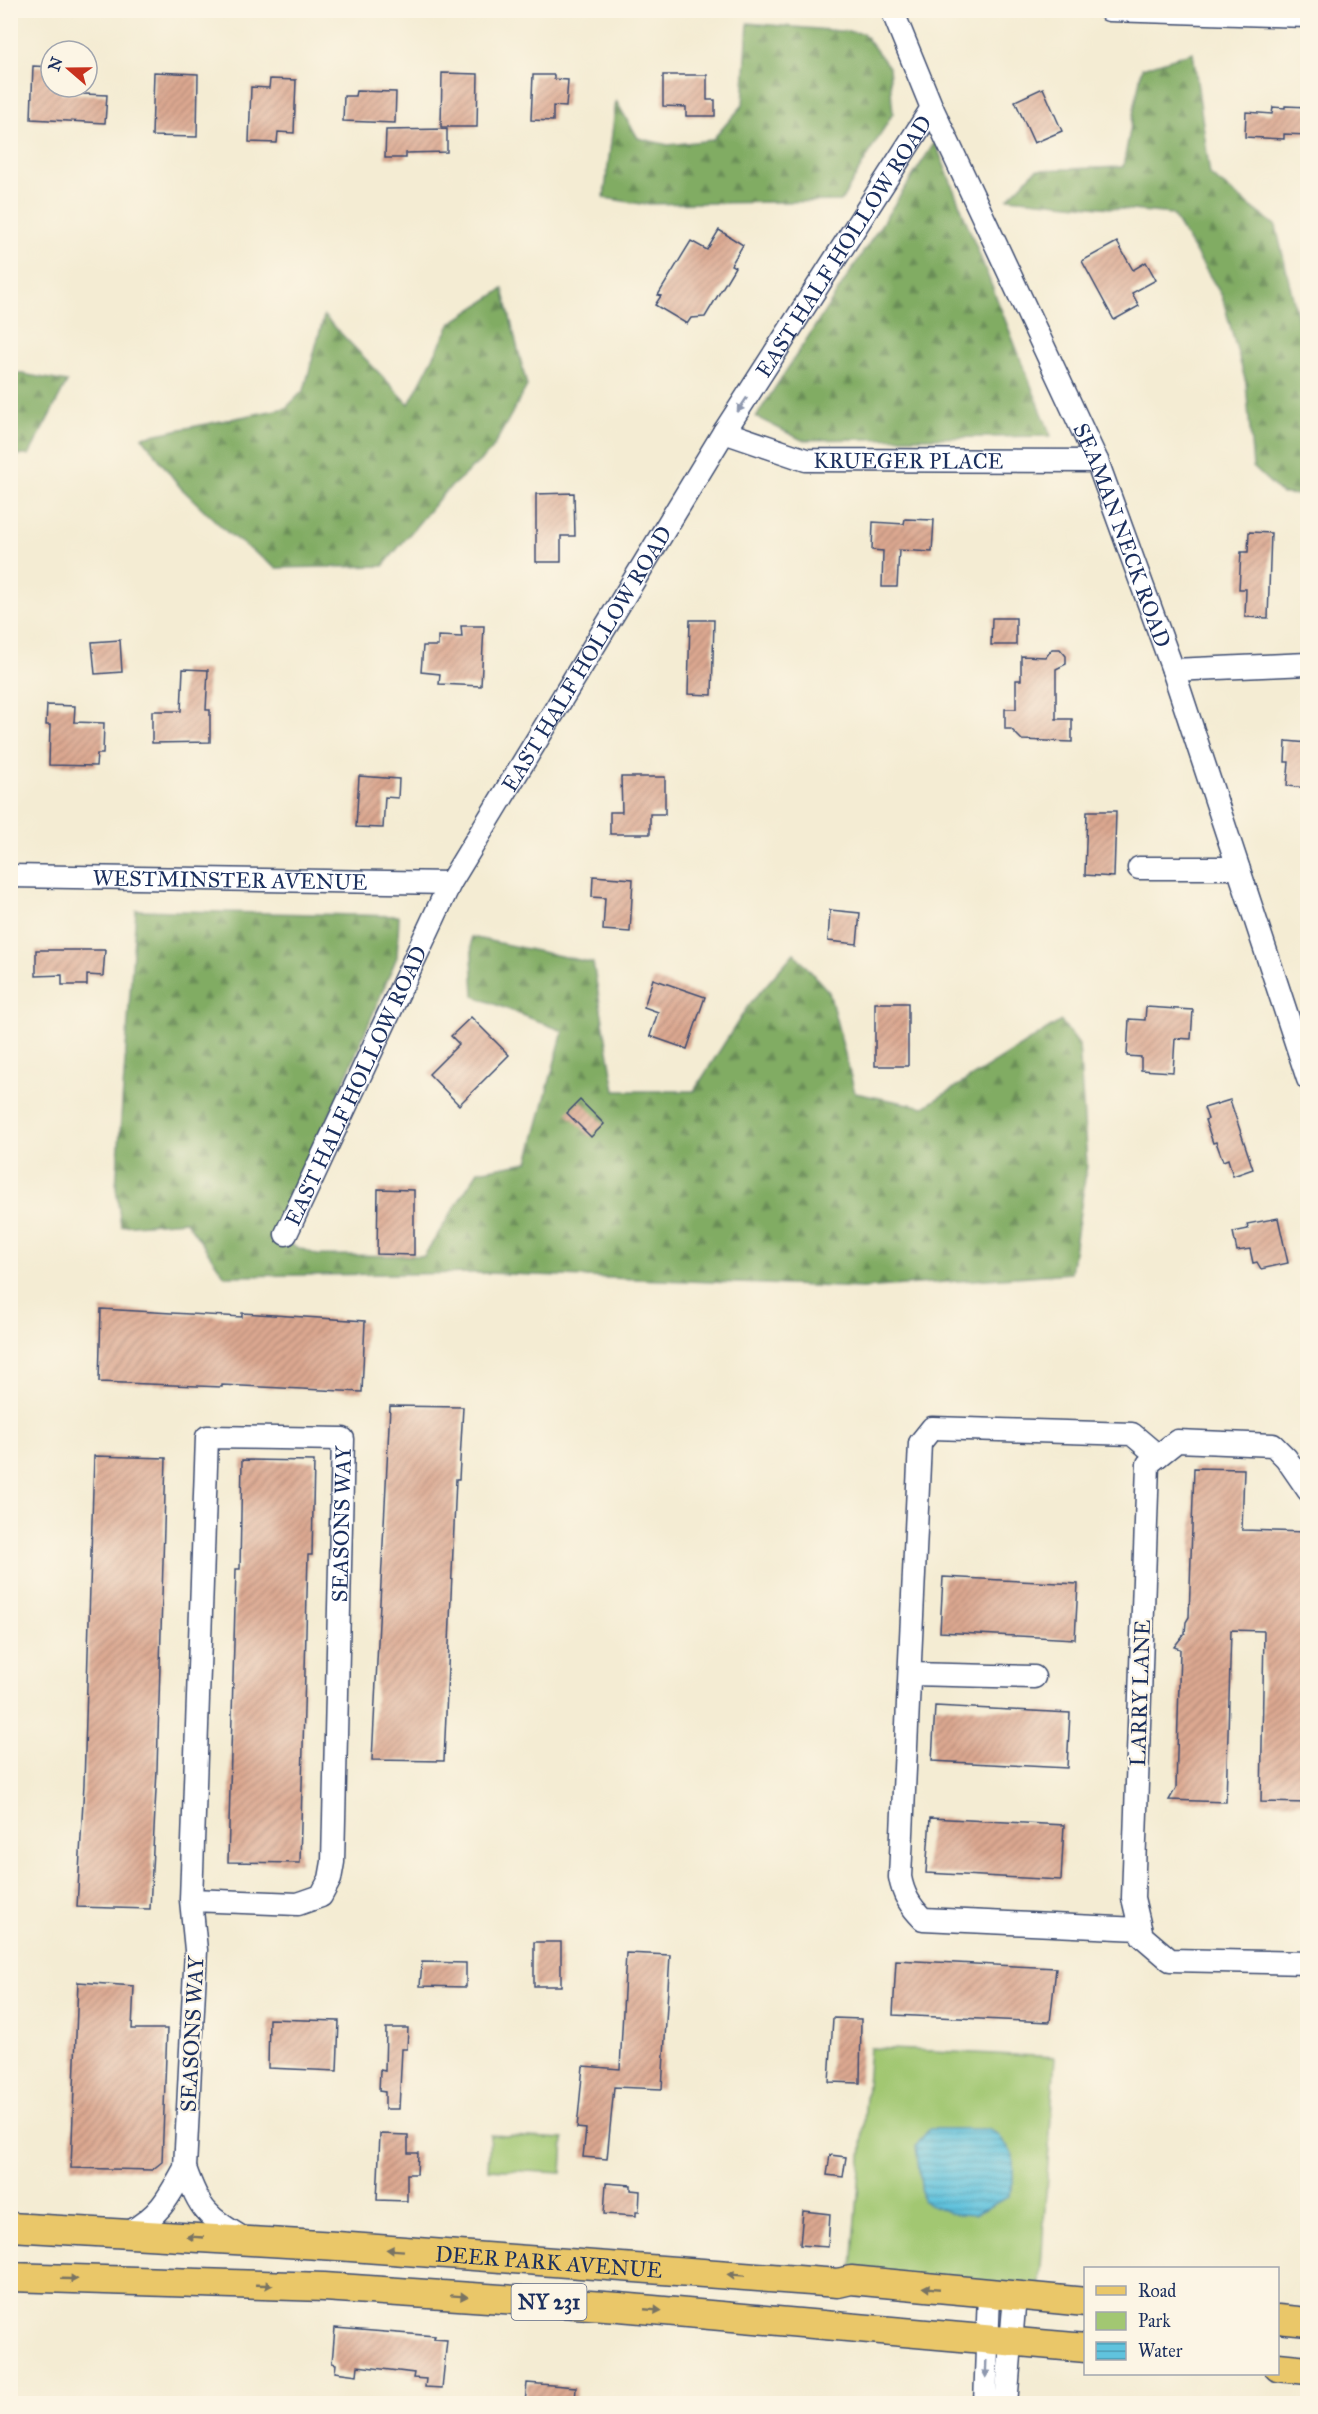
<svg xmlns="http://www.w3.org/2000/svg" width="1318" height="2414" viewBox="0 0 1318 2414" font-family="'IM FELL Great Primer',serif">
<defs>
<pattern id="forest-firs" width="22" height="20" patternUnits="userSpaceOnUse" patternTransform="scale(1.5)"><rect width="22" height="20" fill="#81ac64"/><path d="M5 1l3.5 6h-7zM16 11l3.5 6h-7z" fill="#698c56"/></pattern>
<pattern id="water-rules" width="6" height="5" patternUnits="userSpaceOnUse" patternTransform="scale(1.5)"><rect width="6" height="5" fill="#60c3dd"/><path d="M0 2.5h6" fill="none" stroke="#4e9fb6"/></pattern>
<pattern id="building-hatch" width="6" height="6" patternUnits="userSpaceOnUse" patternTransform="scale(1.5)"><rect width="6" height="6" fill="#dca890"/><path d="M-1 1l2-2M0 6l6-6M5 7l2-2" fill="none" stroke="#b28979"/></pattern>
</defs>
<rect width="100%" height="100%" fill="#fcf5e5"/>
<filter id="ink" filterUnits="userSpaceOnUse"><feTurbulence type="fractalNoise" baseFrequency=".0167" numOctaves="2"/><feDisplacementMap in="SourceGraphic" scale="12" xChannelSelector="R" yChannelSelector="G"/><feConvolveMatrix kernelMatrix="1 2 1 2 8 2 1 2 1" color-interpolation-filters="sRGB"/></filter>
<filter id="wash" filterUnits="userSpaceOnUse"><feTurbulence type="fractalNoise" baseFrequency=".008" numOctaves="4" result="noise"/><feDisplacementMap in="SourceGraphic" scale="24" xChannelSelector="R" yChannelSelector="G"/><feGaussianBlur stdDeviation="1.35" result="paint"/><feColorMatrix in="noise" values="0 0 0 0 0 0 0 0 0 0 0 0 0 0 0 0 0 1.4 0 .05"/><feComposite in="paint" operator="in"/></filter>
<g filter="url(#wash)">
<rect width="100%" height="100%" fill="#f4ecd3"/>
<!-- green -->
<g fill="#a2c772" stroke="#5e7b68" stroke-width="1.5">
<path d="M 870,2048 L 1055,2057 L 1039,2297 L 851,2280 Z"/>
<path d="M 490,2135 L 564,2139 L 562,2173 L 488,2169 Z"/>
</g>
<!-- forest -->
<g fill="url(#forest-firs)" stroke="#4e6e61" stroke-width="1.5">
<path d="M 748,23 L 863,33 L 889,67 L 893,113 L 841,201 L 641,204 L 604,198 L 616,101 L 638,138 L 668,145 L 712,140 L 743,105 Z"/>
<path d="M 1193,52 L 1210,175 L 1276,226 L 1307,357 L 1307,495 L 1282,494 L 1253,467 L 1246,383 L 1222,296 L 1172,214 L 1008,198 L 1036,170 L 1123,167 L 1142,68 Z"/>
<path d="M 935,142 L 1051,436 L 802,440 L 756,417 Z"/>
<path d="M 503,289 L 527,386 L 491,451 L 443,494 L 383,566 L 276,568 L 229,534 L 180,487 L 142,437 L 286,408 L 304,390 L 324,316 L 409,404 L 451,323 Z"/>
<path d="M 11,372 L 67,382 L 29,455 L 11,455 Z"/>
<path d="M 136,910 L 399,916 L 397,957 L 277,1239 L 317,1255 L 424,1256 L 478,1171 L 528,1162 L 563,1031 L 474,996 L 471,937 L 593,963 L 615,1091 L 694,1091 L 748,1006 L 794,953 L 829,992 L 855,1093 L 924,1107 L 1061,1021 L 1079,1045 L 1087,1165 L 1071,1273 L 863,1288 L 487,1273 L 225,1276 L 186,1221 L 121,1226 L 116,1187 Z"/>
</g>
<!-- water -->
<path fill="url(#water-rules)" stroke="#3e799e" stroke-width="1.5" d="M 929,2129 L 987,2129 L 998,2134 L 1013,2155 L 1013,2183 L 1008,2197 L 974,2215 L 950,2213 L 923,2201 L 916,2146 Z"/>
<g id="blocks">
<!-- building -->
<g fill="url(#building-hatch)">
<path d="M 33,66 L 51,67 L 51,87 L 62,87 L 61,93 L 107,95 L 105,123 L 31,119 Z"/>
<path d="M 154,72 L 198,74 L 197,137 L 152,136 Z"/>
<path d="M 442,73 L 478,74 L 477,127 L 441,127 Z"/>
<path d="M 533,75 L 554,75 L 554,79 L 568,80 L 566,107 L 553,106 L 553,121 L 531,120 Z"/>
<path d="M 663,75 L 707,75 L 707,100 L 715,100 L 715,116 L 686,116 L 686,107 L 663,106 Z"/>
<path d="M 270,79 L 296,80 L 294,133 L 278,132 L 277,143 L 249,142 L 251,87 L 269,88 Z"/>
<path d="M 1043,88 L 1062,131 L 1034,143 L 1015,101 Z"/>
<path d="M 356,91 L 396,92 L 395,123 L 343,121 L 344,96 L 355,96 Z"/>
<path d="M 1285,106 L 1308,107 L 1308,135 L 1284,134 L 1284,139 L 1245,137 L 1246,112 L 1272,114 L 1273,107 L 1285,108 Z"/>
<path d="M 447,129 L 447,152 L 406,153 L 406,158 L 385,158 L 386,130 Z"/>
<path d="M 719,230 L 743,245 L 731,265 L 735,267 L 705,317 L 691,318 L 687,324 L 655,305 L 661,296 L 658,295 L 691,241 L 707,250 Z"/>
<path d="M 1117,242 L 1133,270 L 1146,262 L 1156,280 L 1132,293 L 1139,306 L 1114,320 L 1082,261 Z"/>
<path d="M 574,493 L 575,536 L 561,536 L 561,562 L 536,562 L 536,494 Z"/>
<path d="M 905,519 L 934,520 L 932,552 L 899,550 L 897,587 L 882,587 L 883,551 L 872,550 L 873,522 L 904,524 Z"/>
<path d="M 1249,532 L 1271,533 L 1268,618 L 1245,617 L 1246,589 L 1239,589 L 1241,552 L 1248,552 Z"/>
<path d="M 992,618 L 1016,618 L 1016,645 L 991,645 Z"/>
<path d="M 690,620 L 714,620 L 712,695 L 688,694 Z"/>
<path d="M 461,626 L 484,626 L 481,686 L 439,684 L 440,674 L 421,672 L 423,646 L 438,646 L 438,636 L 462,637 Z"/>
<path d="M 120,640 L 122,672 L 95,674 L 92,642 Z"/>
<path d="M 1052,649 L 1060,649 L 1066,656 L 1066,664 L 1056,669 L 1056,719 L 1072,719 L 1072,742 L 1022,740 L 1011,729 L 1005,729 L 1005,709 L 1016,709 L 1016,680 L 1021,680 L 1021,656 L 1046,657 Z"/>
<path d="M 183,669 L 208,670 L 206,710 L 210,710 L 210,742 L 152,743 L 152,711 L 181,711 Z"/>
<path d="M 47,705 L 75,706 L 74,722 L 104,723 L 103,754 L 97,754 L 96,766 L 49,765 L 50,725 L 46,725 Z"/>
<path d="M 1286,741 L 1308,743 L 1308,788 L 1287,786 L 1289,762 L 1285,762 Z"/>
<path d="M 359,776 L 399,779 L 398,798 L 385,797 L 383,828 L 356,827 Z"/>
<path d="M 621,777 L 665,777 L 665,814 L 650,814 L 650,834 L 610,834 L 610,812 L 622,812 Z"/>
<path d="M 1087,811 L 1116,811 L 1114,877 L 1085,875 Z"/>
<path d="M 593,876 L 633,879 L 630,932 L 603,930 L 605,898 L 592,897 Z"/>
<path d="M 830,910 L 860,913 L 857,944 L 828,941 Z"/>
<path d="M 36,950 L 105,950 L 103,976 L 87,975 L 87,985 L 62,985 L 62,975 L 36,976 Z"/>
<path d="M 653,979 L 705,997 L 687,1049 L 650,1036 L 658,1012 L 644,1007 Z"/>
<rect x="875" y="1003" width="33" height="63"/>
<path d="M 1146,1007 L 1193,1010 L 1191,1039 L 1175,1038 L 1173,1072 L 1141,1070 L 1141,1057 L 1127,1056 L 1129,1019 L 1145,1020 Z"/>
<path d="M 471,1017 L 509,1055 L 459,1105 L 429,1074 L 459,1044 L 451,1036 Z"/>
<path d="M 580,1100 L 604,1124 L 591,1137 L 567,1113 Z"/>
<path d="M 1230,1100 L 1253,1169 L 1233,1176 L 1228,1159 L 1223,1161 L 1216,1142 L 1213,1143 L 1205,1120 L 1208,1119 L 1204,1108 Z"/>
<path d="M 378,1189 L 414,1190 L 414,1255 L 377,1254 Z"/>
<path d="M 1278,1218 L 1288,1263 L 1261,1269 L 1257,1262 L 1253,1263 L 1250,1249 L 1237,1251 L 1233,1232 L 1248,1229 L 1247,1224 Z"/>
<path d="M 101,1309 L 242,1317 L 242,1313 L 365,1321 L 362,1392 L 222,1385 L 222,1387 L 99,1382 Z"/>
<path d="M 390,1406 L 463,1407 L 459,1479 L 456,1479 L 444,1761 L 372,1760 Z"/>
<path d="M 94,1456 L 166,1458 L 157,1770 L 150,1909 L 77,1907 L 84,1784 Z"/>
<path d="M 242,1460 L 314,1461 L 312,1555 L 308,1555 L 300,1863 L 228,1862 L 236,1569 L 240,1569 Z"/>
<path d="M 1194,1468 L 1244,1469 L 1242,1530 L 1308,1532 L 1308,1803 L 1261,1802 L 1264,1631 L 1231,1630 L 1226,1802 L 1169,1800 L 1176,1788 L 1180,1649 L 1174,1647 L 1185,1633 L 1186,1622 L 1189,1617 Z"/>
<path d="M 943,1577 L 1078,1584 L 1075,1639 L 940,1632 Z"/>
<path d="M 935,1706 L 1070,1713 L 1067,1768 L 932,1761 Z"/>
<path d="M 930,1818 L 1064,1825 L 1061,1880 L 926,1873 Z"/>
<rect x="534" y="1942" width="27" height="44"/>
<path d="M 626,1953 L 670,1955 L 662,2089 L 614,2087 L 607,2159 L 583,2157 L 586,2129 L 577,2128 L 583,2066 L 620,2069 Z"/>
<path d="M 896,1960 L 1056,1968 L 1050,2022 L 893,2015 Z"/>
<path d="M 422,1962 L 466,1963 L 466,1987 L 420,1986 Z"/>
<path d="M 78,1982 L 134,1986 L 132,2029 L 167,2029 L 162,2162 L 152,2170 L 71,2168 Z"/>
<path d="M 833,2018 L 861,2019 L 860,2083 L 829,2082 Z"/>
<path d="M 269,2019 L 339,2021 L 337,2071 L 268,2068 Z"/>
<path d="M 386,2028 L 408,2028 L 407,2049 L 402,2049 L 399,2109 L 385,2109 L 385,2092 L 379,2091 L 380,2070 L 385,2071 Z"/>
<path d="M 380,2134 L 408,2135 L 408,2153 L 418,2153 L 417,2174 L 407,2174 L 407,2201 L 377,2200 Z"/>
<path d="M 830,2155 L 846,2157 L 843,2177 L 827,2175 Z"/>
<path d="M 606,2183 L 631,2185 L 631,2190 L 640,2191 L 639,2212 L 636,2212 L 636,2216 L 604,2214 Z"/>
<path d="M 803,2211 L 830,2214 L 828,2247 L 800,2245 Z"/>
<path d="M 335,2328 L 435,2336 L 434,2339 L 447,2340 L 442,2388 L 425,2387 L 426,2379 L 413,2378 L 414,2373 L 358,2366 L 357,2375 L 335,2372 L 336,2364 L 332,2363 Z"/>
<path d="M 527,2383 L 576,2387 L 575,2403 L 525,2403 Z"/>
</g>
</g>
</g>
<g filter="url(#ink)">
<use href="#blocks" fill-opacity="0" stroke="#3c4b70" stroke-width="1.5"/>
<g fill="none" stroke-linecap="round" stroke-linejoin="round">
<defs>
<g id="minor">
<path id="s1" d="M 892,10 L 932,108 L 1097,461 L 1173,670 L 1308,1079"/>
<path d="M 1109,10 L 1308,16"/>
<path id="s2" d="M 724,432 L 806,460 L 1097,461"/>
<path d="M 1173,670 L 1308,664"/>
<path d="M 1139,868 L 1238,868"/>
<path id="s3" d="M 10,876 L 450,883"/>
<path id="s4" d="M 286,1234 L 450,883 L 724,432 L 932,108"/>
<path d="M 1308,1490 L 1286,1458 L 1273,1445 L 1177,1441 L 1148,1464 L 1133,1898 L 1142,1936 L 1170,1960 L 1308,1963"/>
<path d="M 910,1674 L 1034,1677"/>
<path id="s5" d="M 191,1900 L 298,1904 L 321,1896 L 330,1879 L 333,1862 L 343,1439 L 207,1437 L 191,1900 L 196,1950 L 185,2168 C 200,2211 207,2217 246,2240"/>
<path d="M 1140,1929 L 923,1919 C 910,1906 903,1894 900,1877 L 920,1443 L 932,1428 L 1132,1434 L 1158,1456"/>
<path d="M 128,2233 C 160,2215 168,2199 185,2168"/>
<path d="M 985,2404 L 989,2293"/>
<path d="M 1006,2404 L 1015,2295"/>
</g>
<g id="major">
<path id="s6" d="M 10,2227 L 337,2246 L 838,2283 L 851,2280 L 1086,2302"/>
<path d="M 10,2277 L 324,2287 L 619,2307 L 1086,2348"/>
<path d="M 1278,2319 L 1308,2322"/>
<path d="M 1278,2367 L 1308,2370"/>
</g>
</defs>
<!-- minor casing -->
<use href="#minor" stroke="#3c4b70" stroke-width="25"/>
<!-- major casing -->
<use href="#major" stroke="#3c4b70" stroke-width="31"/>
<!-- minor -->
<use href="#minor" stroke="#fff" stroke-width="22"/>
<!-- major -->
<use href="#major" stroke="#eac769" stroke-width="28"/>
</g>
<!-- one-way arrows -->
<defs><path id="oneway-solid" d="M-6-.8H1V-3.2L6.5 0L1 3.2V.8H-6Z" transform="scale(1.5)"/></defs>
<g fill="#8d97ae">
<use href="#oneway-solid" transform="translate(742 405) rotate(124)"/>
<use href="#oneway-solid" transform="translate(986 2369) rotate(92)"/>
</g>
<g fill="#787363">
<use href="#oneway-solid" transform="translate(195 2237) rotate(-177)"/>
<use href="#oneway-solid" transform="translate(395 2250) rotate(-176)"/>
<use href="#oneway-solid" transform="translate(736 2275) rotate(-176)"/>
<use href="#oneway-solid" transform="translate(69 2279) rotate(2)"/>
<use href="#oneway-solid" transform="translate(264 2285) rotate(2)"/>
<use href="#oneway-solid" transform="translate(931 2288) rotate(-175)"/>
<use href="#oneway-solid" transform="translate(459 2296) rotate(4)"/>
<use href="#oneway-solid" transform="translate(653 2310) rotate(5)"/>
</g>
</g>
<g text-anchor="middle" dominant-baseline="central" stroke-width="4.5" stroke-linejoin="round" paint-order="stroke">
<!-- shield labels -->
<rect fill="#fcf5e5" stroke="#5e6a86" stroke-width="1.5" x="511.5" y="2284" width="75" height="36" rx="4.5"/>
<g font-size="21" font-weight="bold" fill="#1b2f5e">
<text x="549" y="2302">NY 231</text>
</g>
<!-- street labels -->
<g font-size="22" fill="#1b2f5e" stroke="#fcf5e5">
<text stroke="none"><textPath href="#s4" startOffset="1136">EAST HALF HOLLOW ROAD</textPath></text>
<text stroke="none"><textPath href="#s2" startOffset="189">KRUEGER PLACE</textPath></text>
<text stroke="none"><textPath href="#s1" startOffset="574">SEAMAN NECK ROAD</textPath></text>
<text stroke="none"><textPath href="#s4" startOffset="650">EAST HALF HOLLOW ROAD</textPath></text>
<text stroke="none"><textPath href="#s3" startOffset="220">WESTMINSTER AVENUE</textPath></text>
<text stroke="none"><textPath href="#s4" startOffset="164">EAST HALF HOLLOW ROAD</textPath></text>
<text stroke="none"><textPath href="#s5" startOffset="506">SEASONS WAY</textPath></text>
<text transform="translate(1140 1693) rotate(-88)">LARRY LANE</text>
<text transform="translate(192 2034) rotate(-87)">SEASONS WAY</text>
<text stroke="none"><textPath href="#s6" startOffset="540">DEER PARK AVENUE</textPath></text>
</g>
</g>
<!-- margin -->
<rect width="1318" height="2414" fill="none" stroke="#fcf5e5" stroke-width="36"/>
<!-- legend -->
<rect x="1084" y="2267" width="195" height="108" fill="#fcf5e5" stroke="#a2a6af" stroke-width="1.5"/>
<rect x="1096" y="2286" width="30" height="9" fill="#eac769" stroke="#a2a6af" stroke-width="1.5"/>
<text x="1138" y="2297" font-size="18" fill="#1b2f5e">Road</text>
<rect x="1096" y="2312" width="30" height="18" fill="#a2c772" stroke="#a2a6af" stroke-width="1.5"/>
<text x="1138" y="2327" font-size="18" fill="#1b2f5e">Park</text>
<rect x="1096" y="2342" width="30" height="18" fill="url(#water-rules)" stroke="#a2a6af" stroke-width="1.5"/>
<text x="1138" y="2357" font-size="18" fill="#1b2f5e">Water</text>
<!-- north arrow -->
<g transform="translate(69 69) rotate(290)"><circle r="28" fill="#fcf5e5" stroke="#a2a6af" stroke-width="1.5"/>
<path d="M0-4.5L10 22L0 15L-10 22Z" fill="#c8321e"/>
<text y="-9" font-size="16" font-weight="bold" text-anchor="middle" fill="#1b2f5e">N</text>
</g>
</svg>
